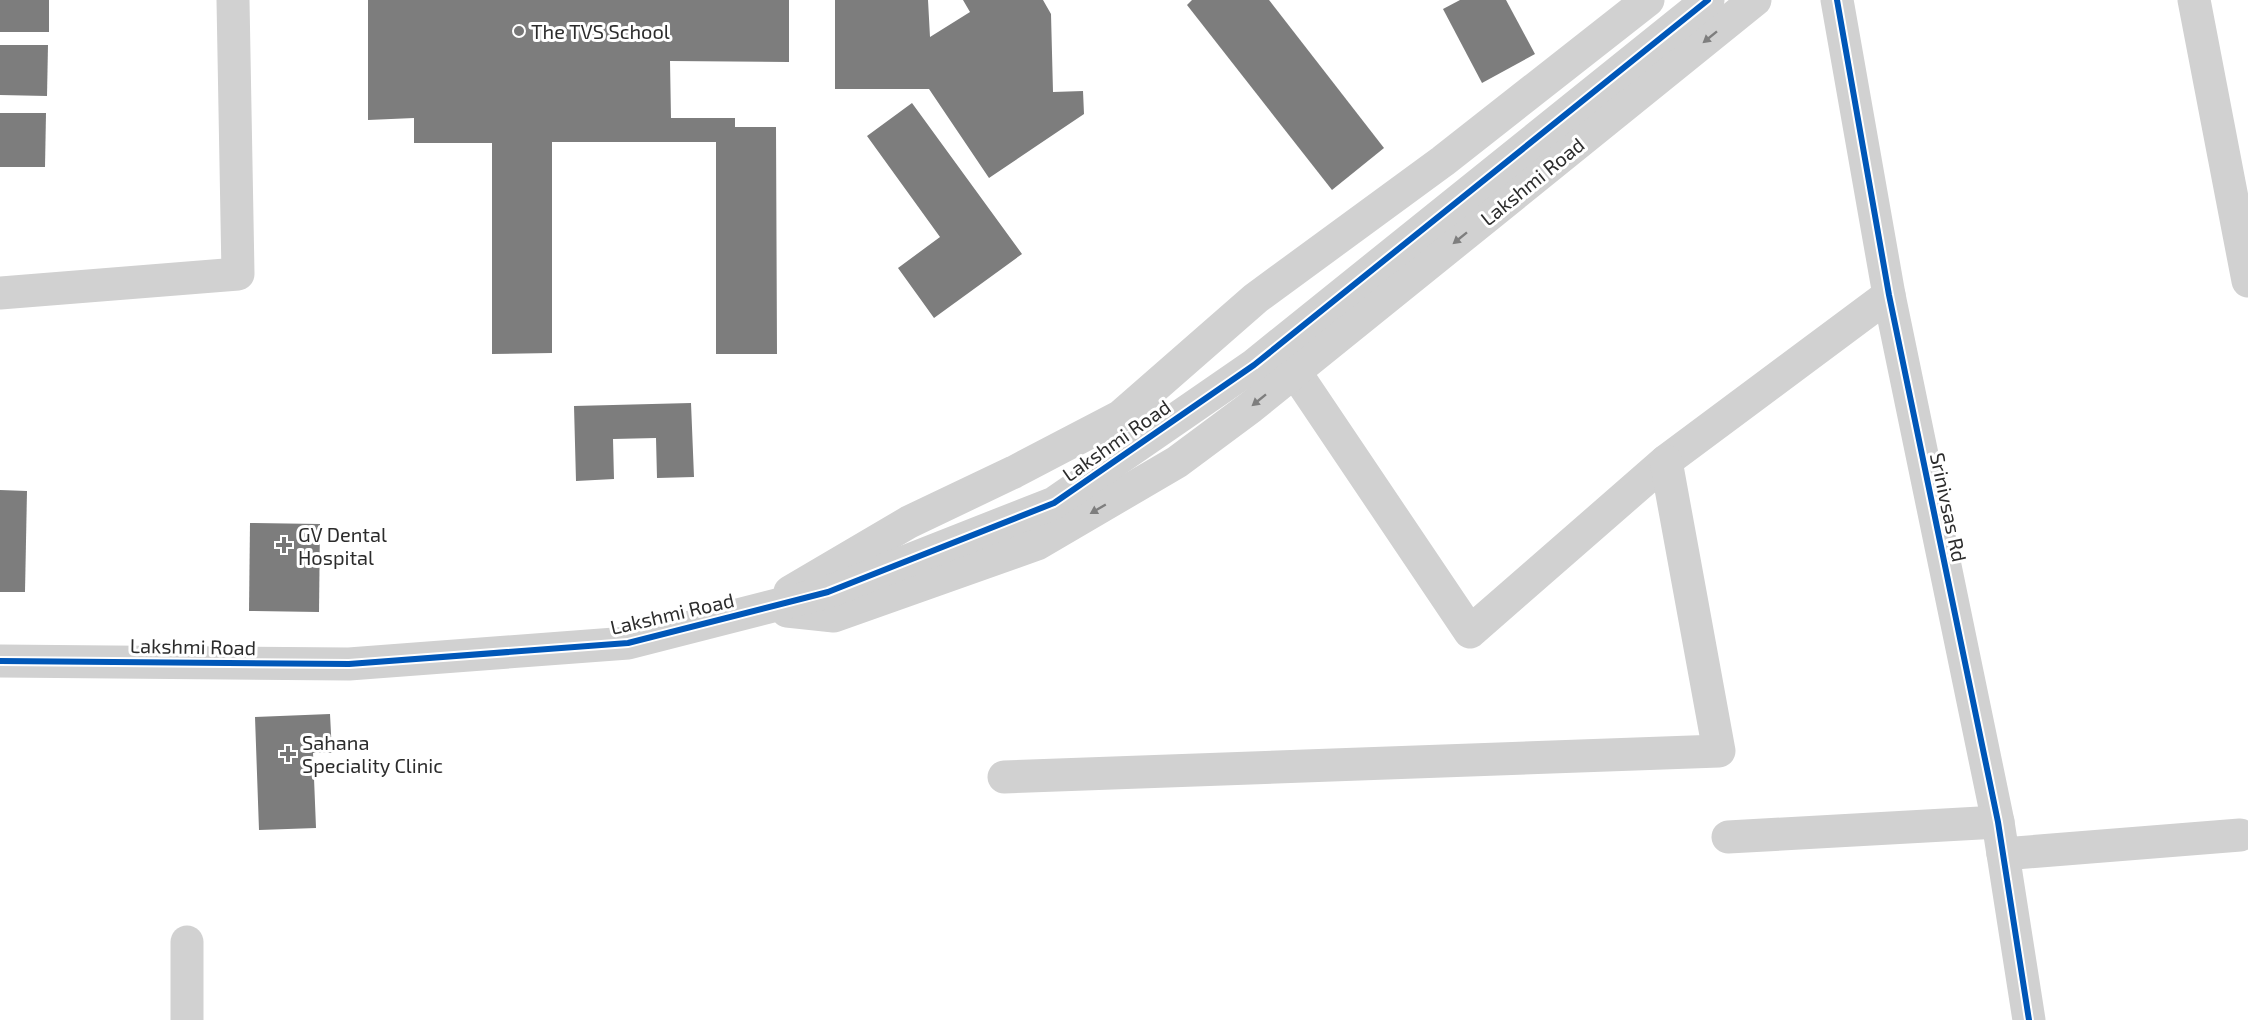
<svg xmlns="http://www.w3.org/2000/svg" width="2248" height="1020" viewBox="0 0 2248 1020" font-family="'Exo 2',sans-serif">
<rect width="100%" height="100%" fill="#fff"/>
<!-- building -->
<g fill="#7d7d7d">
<rect x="0" y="0" width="49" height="32"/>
<path d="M 368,0 L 789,0 L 789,62 L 670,61 L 671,118 L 735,118 L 735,127 L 776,127 L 777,354 L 716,354 L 716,142 L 552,142 L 552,353 L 492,354 L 492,143 L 414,143 L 414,118 L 368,120 Z"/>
<path d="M 835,0 L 928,0 L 930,37 L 970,12 L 963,0 L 1043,0 L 1051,14 L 1053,92 L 1083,91 L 1084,114 L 989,178 L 929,89 L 835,89 Z"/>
<path d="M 1192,0 L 1269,0 L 1384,148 L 1332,190 L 1187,5 Z"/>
<path d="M 1460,0 L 1506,0 L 1535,54 L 1482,83 L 1443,9 Z"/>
<path d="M 0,45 L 48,45 L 47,96 L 0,95 Z"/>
<path d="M 912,103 L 1022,254 L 934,318 L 898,268 L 940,237 L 867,136 Z"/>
<path d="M 0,113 L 46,113 L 45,167 L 0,167 Z"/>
<path d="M 691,403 L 694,477 L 657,478 L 656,438 L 613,439 L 614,479 L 576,481 L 574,406 Z"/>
<path d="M 0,490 L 27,491 L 25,592 L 0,592 Z"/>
<path d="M 250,523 L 320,524 L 319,612 L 249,611 Z"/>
<path d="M 330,714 L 332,753 L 313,753 L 316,828 L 259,830 L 255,717 Z"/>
</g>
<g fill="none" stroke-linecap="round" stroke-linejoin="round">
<!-- minor -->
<g stroke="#d1d1d1" stroke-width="33">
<path d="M 1837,0 L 1889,295 L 1998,822 L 2029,1020"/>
<path d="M 2194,0 L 2248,281"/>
<path d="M 0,293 L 238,274 L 233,0"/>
<path d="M 1295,372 L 1470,632 L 1666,461 L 1889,295"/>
<path d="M 790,592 L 909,522 L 1014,472 L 1121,416 L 1256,298 L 1443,161 L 1648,0"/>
<path d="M 787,611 L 834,616 L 1037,544 L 1177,462 L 1251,407 L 1755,0"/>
<path d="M 0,661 L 349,664 L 628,643 L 828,592 L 1054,503 L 1254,365 L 1708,0"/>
<path d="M 1004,777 L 1719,751 L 1666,461"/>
<path d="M 1728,837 L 1998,822"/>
<path d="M 2003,854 L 2240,835"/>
<path d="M 187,1020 L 187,942"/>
</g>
<defs>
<g id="cycleway">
<path d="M 1837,0 L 1889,295 L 1998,822 L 2029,1020"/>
<path d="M 0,661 L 349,664 L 628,643 L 828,592 L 1054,503 L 1254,365 L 1708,0"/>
</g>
</defs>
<!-- cycleway casing -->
<use href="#cycleway" stroke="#fff" stroke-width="10"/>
<!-- cycleway -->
<use href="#cycleway" stroke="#0057b8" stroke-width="6"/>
</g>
<!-- one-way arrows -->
<defs><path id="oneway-solid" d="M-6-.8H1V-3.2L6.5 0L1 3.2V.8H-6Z" transform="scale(1.5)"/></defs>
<g fill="#7e7e7e">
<use href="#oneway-solid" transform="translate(1710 37) rotate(141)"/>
<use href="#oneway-solid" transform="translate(1460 238) rotate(141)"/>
<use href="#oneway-solid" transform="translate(1259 400) rotate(141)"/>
<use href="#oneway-solid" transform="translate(1098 509) rotate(150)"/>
</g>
<!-- markers -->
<g fill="#767676" stroke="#fff" stroke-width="2">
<circle cx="519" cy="31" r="6"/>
<path d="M281 536h6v6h6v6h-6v6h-6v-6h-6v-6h6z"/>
<path d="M285 745h6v6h6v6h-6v6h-6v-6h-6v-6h6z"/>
</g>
<g text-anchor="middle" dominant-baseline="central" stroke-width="6" stroke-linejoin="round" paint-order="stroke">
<!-- poi labels -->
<g font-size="20" fill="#2c2c2c" stroke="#fff" text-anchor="start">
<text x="531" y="31">The TVS School</text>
<text x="298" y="534">GV Dental<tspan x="298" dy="23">Hospital</tspan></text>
<text x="302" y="742">Sahana<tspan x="302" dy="23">Speciality Clinic</tspan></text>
</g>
<!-- street labels -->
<g font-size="20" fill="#2c2c2c" stroke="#fff">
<text transform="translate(1532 181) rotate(-39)">Lakshmi Road</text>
<text transform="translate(1116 440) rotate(-35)">Lakshmi Road</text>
<text transform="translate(1949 507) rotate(78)">Srinivsas Rd</text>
<text transform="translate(672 613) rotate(-13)">Lakshmi Road</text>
<text transform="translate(193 646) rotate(1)">Lakshmi Road</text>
</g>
</g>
</svg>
